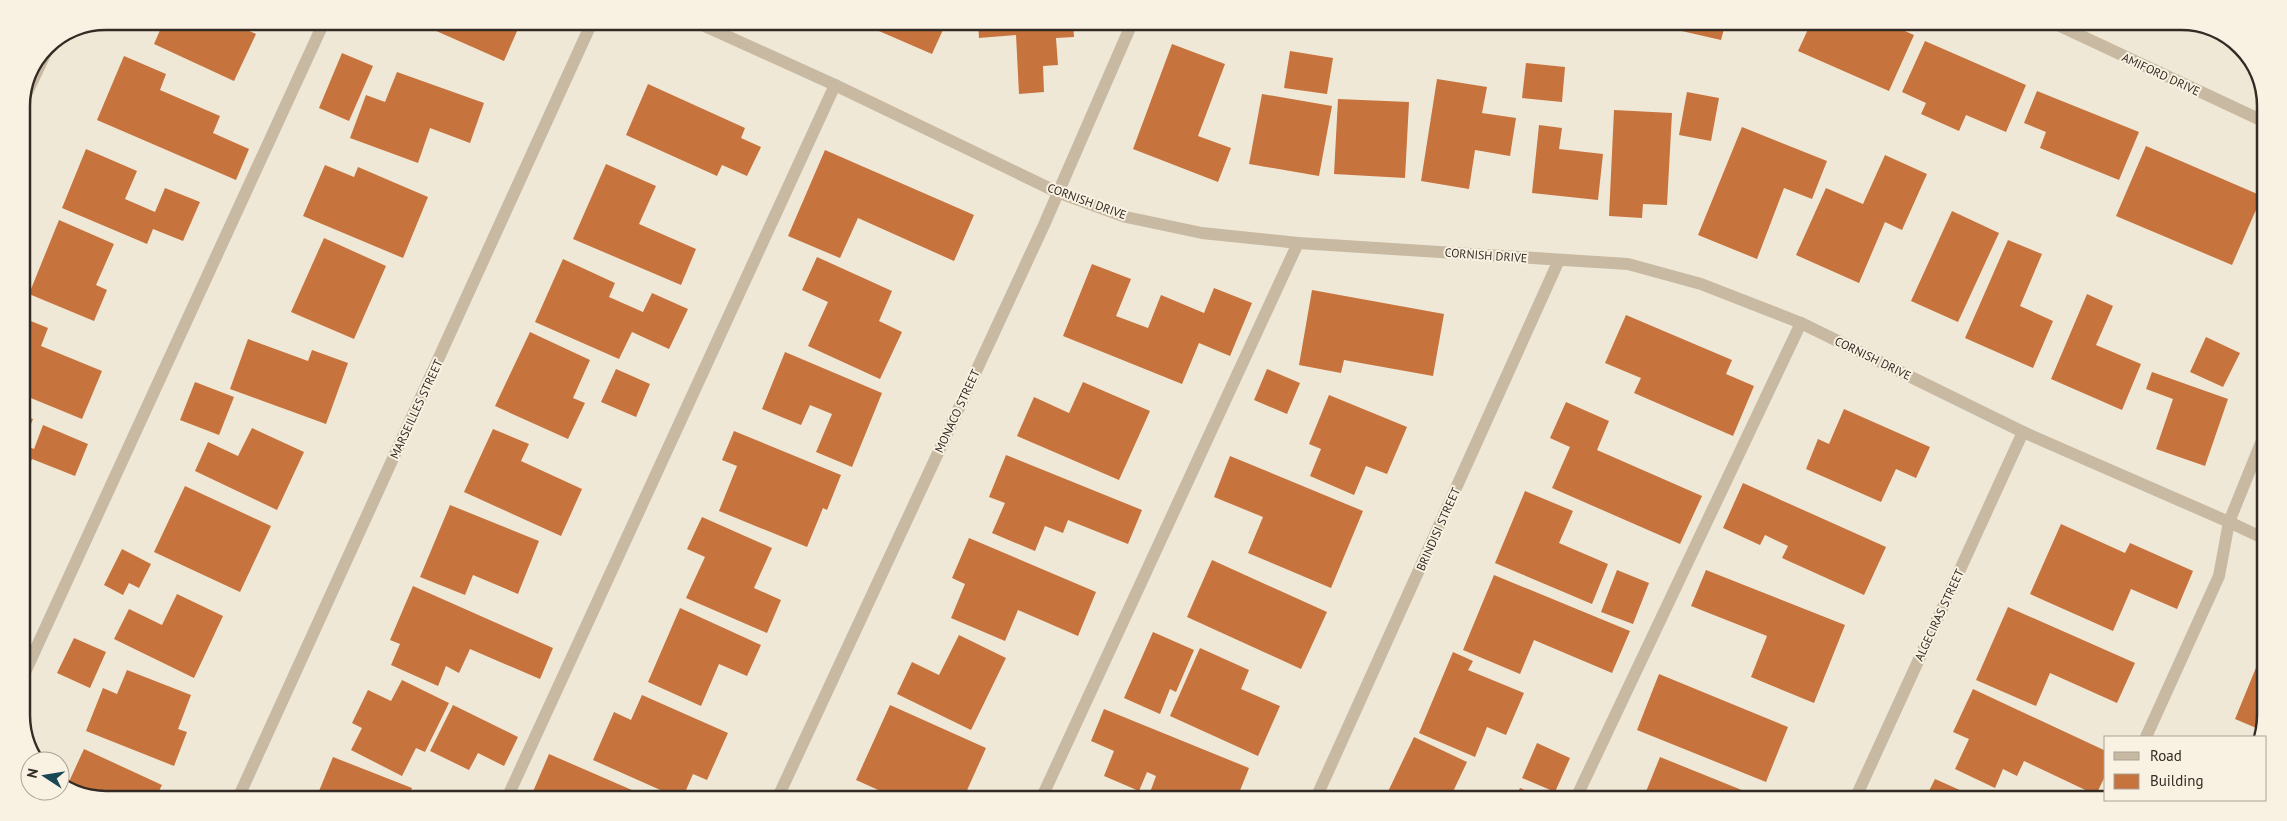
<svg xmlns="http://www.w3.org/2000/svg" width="2287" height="821" viewBox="0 0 2287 821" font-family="'PT Sans',sans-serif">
<rect width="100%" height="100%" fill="#f0e8d6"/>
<!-- building -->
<g fill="#c7733d">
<path d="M 164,21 L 229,22 L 256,34 L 234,81 L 154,44 Z"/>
<path d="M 416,22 L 521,22 L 504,61 Z"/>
<path d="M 866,23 L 946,23 L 932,54 L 865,25 Z"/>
<path d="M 978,23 L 1073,23 L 1074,37 L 1056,38 L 1058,65 L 1043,66 L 1044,92 L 1019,94 L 1016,35 L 979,38 Z"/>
<path d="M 1674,25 L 1725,25 L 1721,40 L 1673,29 Z"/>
<path d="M 1810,25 L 1891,25 L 1914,35 L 1889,91 L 1798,51 Z"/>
<path d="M 1925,41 L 2026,85 L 2006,132 L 1966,115 L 1959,131 L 1921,114 L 1926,103 L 1902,92 Z"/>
<path d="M 1172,44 L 1225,64 L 1198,136 L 1231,148 L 1218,182 L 1133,149 Z"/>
<path d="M 1290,51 L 1333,58 L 1327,94 L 1284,88 Z"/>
<path d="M 342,53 L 373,66 L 349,121 L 319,108 Z"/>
<path d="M 124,56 L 166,74 L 160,90 L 220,116 L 213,133 L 249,149 L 236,180 L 97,120 Z"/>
<path d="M 1526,63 L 1565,67 L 1562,102 L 1522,98 Z"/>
<path d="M 397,72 L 484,103 L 470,143 L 430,128 L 418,163 L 350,138 L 366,95 L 385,102 Z"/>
<path d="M 1437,79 L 1487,87 L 1482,113 L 1516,118 L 1510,156 L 1475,150 L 1469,189 L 1421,181 Z"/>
<path d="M 648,84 L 745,128 L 741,138 L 761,147 L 747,176 L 722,165 L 717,176 L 626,135 Z"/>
<path d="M 2037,91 L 2139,132 L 2119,180 L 2040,148 L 2046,132 L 2024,123 Z"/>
<path d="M 1687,92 L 1719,98 L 1711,141 L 1679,135 Z"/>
<path d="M 1262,94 L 1332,106 L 1319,176 L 1249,164 Z"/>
<path d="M 1338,99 L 1409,102 L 1405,178 L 1334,174 Z"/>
<path d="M 1614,110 L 1672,113 L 1667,205 L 1643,204 L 1642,218 L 1609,216 Z"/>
<path d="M 1539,125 L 1562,128 L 1559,149 L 1603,154 L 1598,200 L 1532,193 Z"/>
<path d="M 1742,127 L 1827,161 L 1812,199 L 1784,188 L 1757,259 L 1698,235 Z"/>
<path d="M 2146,146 L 2262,196 L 2232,265 L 2116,216 Z"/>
<path d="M 86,149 L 137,171 L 125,199 L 155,212 L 165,188 L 200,202 L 183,241 L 153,229 L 147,244 L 62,208 Z"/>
<path d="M 825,150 L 974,215 L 954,261 L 858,218 L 840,258 L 788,236 Z"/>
<path d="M 1885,155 L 1927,174 L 1902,230 L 1885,222 L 1859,283 L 1796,255 L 1826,188 L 1863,204 Z"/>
<path d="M 606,164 L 656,186 L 639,224 L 696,249 L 681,285 L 573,239 Z"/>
<path d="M 325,165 L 354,177 L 358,167 L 428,197 L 403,258 L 303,216 Z"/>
<path d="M 1952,211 L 1999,233 L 1958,322 L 1911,301 Z"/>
<path d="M 2265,219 L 2265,233 L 2259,231 Z"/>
<path d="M 59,220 L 114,244 L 96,285 L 107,290 L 94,321 L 29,294 Z"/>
<path d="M 324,238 L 386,266 L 354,339 L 291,312 Z"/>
<path d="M 2008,240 L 2042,254 L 2020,306 L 2053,321 L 2033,368 L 1965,338 Z"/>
<path d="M 817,257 L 892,291 L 879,321 L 902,332 L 880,379 L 808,346 L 828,302 L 802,290 Z"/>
<path d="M 563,259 L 615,283 L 609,297 L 643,312 L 652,293 L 688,309 L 669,349 L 632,332 L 619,359 L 535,322 Z"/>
<path d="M 1092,264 L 1131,279 L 1116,316 L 1148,328 L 1161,295 L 1204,313 L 1214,288 L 1252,303 L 1230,356 L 1199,343 L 1182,384 L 1063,336 Z"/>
<path d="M 1312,290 L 1444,314 L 1433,376 L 1344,360 L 1341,373 L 1299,365 Z"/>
<path d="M 2087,294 L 2113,306 L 2096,345 L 2141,364 L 2122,410 L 2051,379 Z"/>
<path d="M 1626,315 L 1732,360 L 1726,374 L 1754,386 L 1733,436 L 1634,393 L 1641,378 L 1605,363 Z"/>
<path d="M 21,317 L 48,328 L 41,346 L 102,371 L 82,419 L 21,394 Z"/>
<path d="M 530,332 L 590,360 L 573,398 L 585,403 L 568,439 L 495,406 Z"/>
<path d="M 2206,337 L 2240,353 L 2223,387 L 2190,372 Z"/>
<path d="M 248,339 L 308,361 L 312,350 L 348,363 L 326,424 L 230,389 Z"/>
<path d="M 785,352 L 882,393 L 852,467 L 816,452 L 832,414 L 810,405 L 801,425 L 762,409 Z"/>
<path d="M 616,369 L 650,384 L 636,417 L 601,402 Z"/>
<path d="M 1267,369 L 1300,383 L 1287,414 L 1254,400 Z"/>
<path d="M 2152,372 L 2228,399 L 2205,466 L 2156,449 L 2173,399 L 2146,389 Z"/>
<path d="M 195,382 L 234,397 L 219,435 L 180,420 Z"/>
<path d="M 1083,382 L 1150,411 L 1119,480 L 1017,436 L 1034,397 L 1069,413 Z"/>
<path d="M 1329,395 L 1407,427 L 1387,474 L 1366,466 L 1354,495 L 1310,476 L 1321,449 L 1309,444 Z"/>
<path d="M 1566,402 L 1609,421 L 1597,450 L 1702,496 L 1680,544 L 1552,488 L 1570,447 L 1550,438 Z"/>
<path d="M 1844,409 L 1930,447 L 1916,478 L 1896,469 L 1881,502 L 1806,469 L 1818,439 L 1829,444 Z"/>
<path d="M 21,415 L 33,419 L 23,444 L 34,449 L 43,425 L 88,444 L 75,476 L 32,459 L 21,483 Z"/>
<path d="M 252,428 L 304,452 L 277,510 L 195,471 L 208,442 L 238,456 Z"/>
<path d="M 493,429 L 529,444 L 521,461 L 582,489 L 561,536 L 464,492 Z"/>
<path d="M 734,431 L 841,475 L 827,510 L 823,508 L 807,547 L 719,511 L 737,466 L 722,460 Z"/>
<path d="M 1006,455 L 1142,510 L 1128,544 L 1068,520 L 1063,533 L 1045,526 L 1035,551 L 992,533 L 1005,503 L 989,497 Z"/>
<path d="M 1230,456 L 1363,511 L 1331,588 L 1248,553 L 1263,517 L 1214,497 Z"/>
<path d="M 1743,483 L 1886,547 L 1864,595 L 1782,558 L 1788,546 L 1765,535 L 1760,545 L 1723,528 Z"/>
<path d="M 185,486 L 271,526 L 240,592 L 154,552 Z"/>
<path d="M 1525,491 L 1573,511 L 1559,543 L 1608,564 L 1592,604 L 1495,563 Z"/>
<path d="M 21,503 L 31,506 L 22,532 L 21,531 Z"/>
<path d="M 450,505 L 539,541 L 518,594 L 473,575 L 465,595 L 420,577 Z"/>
<path d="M 702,517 L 772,548 L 754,588 L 781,600 L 767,633 L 686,598 L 705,557 L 687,549 Z"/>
<path d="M 2061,524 L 2125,553 L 2130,543 L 2193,571 L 2177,609 L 2131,589 L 2113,631 L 2030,594 Z"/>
<path d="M 969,538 L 1096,592 L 1078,636 L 1018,610 L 1005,641 L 951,618 L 965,584 L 952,578 Z"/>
<path d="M 122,549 L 151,564 L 139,588 L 129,583 L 123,595 L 104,585 Z"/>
<path d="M 1212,560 L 1327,612 L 1301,669 L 1187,617 Z"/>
<path d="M 1617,570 L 1649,583 L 1633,624 L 1601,612 Z"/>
<path d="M 1706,570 L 1845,625 L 1814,703 L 1751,677 L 1767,636 L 1691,606 Z"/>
<path d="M 1494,575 L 1630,631 L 1612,673 L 1534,640 L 1520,674 L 1463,650 Z"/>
<path d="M 413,586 L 553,648 L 540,679 L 470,649 L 459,673 L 446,666 L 438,686 L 391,665 L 400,644 L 390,640 Z"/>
<path d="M 177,594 L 223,616 L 194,678 L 114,639 L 129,609 L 162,625 Z"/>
<path d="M 2008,607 L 2135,663 L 2117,703 L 2050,673 L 2036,706 L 1976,680 Z"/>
<path d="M 680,608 L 761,645 L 747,676 L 719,664 L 701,706 L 648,682 Z"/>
<path d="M 1153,632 L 1194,650 L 1176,692 L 1170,689 L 1160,714 L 1124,698 Z"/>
<path d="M 959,635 L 1006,658 L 971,730 L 897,694 L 912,662 L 939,675 Z"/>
<path d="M 74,638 L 106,652 L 90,688 L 57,673 Z"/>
<path d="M 1200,648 L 1249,670 L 1241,689 L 1280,706 L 1258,756 L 1170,716 Z"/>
<path d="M 1453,652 L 1473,661 L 1468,670 L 1524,693 L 1506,735 L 1487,727 L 1475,757 L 1419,733 Z"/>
<path d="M 2262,653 L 2261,730 L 2235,719 Z"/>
<path d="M 127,670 L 191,695 L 178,729 L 187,732 L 174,766 L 86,731 L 103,688 L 117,694 Z"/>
<path d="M 1659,674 L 1788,727 L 1766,782 L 1637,730 Z"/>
<path d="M 402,680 L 449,703 L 425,752 L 416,748 L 402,776 L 351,750 L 362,728 L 352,723 L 368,690 L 391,701 Z"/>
<path d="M 1973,689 L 2106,751 L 2106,774 L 2096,795 L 2024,761 L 2017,776 L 2003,769 L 1995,788 L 1955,769 L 1969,739 L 1953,732 Z"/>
<path d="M 642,695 L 728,733 L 707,780 L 693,774 L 683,797 L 676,797 L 593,760 L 614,712 L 631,720 Z"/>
<path d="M 453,705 L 518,737 L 504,766 L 478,753 L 469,770 L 430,751 Z"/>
<path d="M 890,705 L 986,748 L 964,797 L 894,797 L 856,780 Z"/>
<path d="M 1104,709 L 1249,768 L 1237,798 L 1148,798 L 1156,776 L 1147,772 L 1139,791 L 1104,776 L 1114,751 L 1091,741 Z"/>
<path d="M 1414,737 L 1467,762 L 1450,798 L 1385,798 Z"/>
<path d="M 1537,743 L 1570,758 L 1555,792 L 1522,778 Z"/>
<path d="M 84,749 L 162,785 L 157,795 L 79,795 L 67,786 Z"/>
<path d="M 549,754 L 648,797 L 537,796 L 532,794 Z"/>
<path d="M 333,757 L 412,788 L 409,796 L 317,796 Z"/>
<path d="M 1660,757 L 1764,799 L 1643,799 Z"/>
<path d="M 1935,779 L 1980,799 L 1925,799 Z"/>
<path d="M 1520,788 L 1544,798 L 1515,798 Z"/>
</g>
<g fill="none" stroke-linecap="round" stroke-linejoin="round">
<!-- minor -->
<g stroke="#c8b9a2" stroke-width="12">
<path d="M 696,22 L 835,85 L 1057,192 L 1126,217 L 1202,233 L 1298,243 L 1628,264 L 1701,284 L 1801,323 L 2023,432 L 2229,522 L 2263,538"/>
<path d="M 2058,25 L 2265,122"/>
<path d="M 21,105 L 50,44"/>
<path d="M 21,681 L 324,22"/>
<path d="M 2146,737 L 2219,576 L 2229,522 L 2263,438"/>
<path d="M 239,796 L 592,22"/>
<path d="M 508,796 L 835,85"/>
<path d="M 778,797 L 1044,225 L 1132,23"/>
<path d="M 1042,797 L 1298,243"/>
<path d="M 1316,798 L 1559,260"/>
<path d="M 1576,798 L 1801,323"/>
<path d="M 1855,799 L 2023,432"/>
</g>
</g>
<g text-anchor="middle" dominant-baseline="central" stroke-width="4" stroke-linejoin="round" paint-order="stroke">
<!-- street labels -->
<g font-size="12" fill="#332b24" stroke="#f9f1e1">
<text transform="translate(2161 74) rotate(25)">AMIFORD DRIVE</text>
<text transform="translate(1087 201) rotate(20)">CORNISH DRIVE</text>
<text transform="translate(1486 255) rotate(4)">CORNISH DRIVE</text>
<text transform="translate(1873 358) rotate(26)">CORNISH DRIVE</text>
<text transform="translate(416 409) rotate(-65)">MARSEILLES STREET</text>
<text transform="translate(957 411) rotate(-65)">MONACO STREET</text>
<text transform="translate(1438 529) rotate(-66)">BRINDISI STREET</text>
<text transform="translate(1939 615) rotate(-65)">ALGECIRAS STREET</text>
</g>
</g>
<!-- crop -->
<path d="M0 0H2287V821H0ZM106 30H2181A76 76 0 0 1 2257 106V715A76 76 0 0 1 2181 791H106A76 76 0 0 1 30 715V106A76 76 0 0 1 106 30Z" fill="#f9f1e1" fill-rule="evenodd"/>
<path fill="none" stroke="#332b24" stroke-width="2.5" d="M106 30H2181A76 76 0 0 1 2257 106V715A76 76 0 0 1 2181 791H106A76 76 0 0 1 30 715V106A76 76 0 0 1 106 30Z"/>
<!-- legend -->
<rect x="2104" y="736" width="162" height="65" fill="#f9f1e1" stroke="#aaa295"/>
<rect x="2114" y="752" width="25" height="8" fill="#c8b9a2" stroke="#aaa295"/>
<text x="2150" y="761" font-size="15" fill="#332b24">Road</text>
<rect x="2114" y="774" width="25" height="15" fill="#c7733d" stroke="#aaa295"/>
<text x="2150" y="786" font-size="15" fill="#332b24">Building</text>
<!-- north arrow -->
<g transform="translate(45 776) rotate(282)"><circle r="24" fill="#f9f1e1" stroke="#aaa295"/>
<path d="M0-4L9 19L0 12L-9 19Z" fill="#1a4754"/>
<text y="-8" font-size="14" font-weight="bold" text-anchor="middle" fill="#332b24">N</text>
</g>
</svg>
